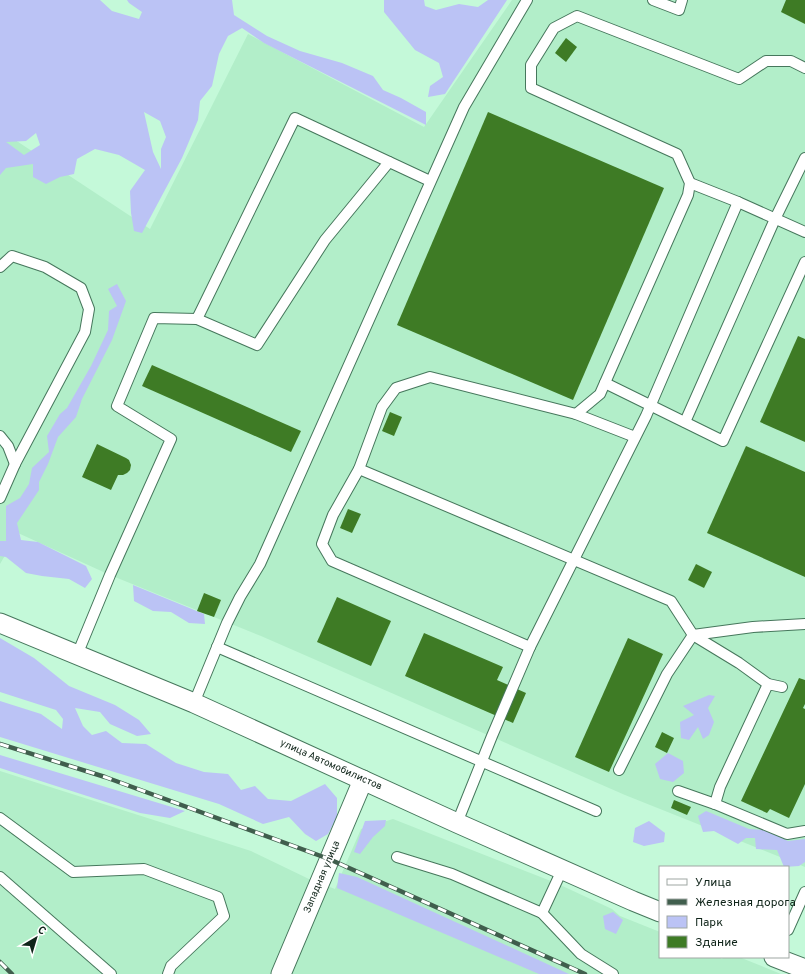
<svg xmlns="http://www.w3.org/2000/svg" width="805" height="974" viewBox="0 0 805 974" font-family="Overpass,sans-serif">
<rect width="100%" height="100%" fill="#c4f9d9"/>
<!-- built -->
<g fill="#b2eec9">
<path d="M 512,0 L 805,0 L 805,867 L 625,795 L 261,636 L 110,575 L 18,533 L 0,564 L 0,130 L 150,229 L 248,34 L 424,127 Z"/>
<path d="M 0,771 L 251,851 L 309,879 L 335,889 L 361,829 L 393,819 L 556,883 L 612,909 L 620,916 L 660,932 L 660,957 L 718,957 L 722,959 L 724,957 L 739,957 L 781,974 L 0,974 Z"/>
</g>
<!-- green -->
<g fill="#bbc3f5" fill-rule="evenodd">
<path d="M 0,0 L 100,0 L 112,11 L 139,19 L 142,12 L 129,3 L 127,0 L 232,0 L 234,15 L 267,36 L 300,51 L 342,63 L 373,76 L 383,90 L 401,98 L 426,112 L 426,125 L 264,43 L 242,28 L 228,36 L 219,54 L 212,86 L 200,101 L 198,120 L 182,158 L 142,233 L 134,231 L 131,213 L 130,191 L 145,170 L 119,155 L 95,149 L 77,159 L 74,174 L 60,177 L 46,184 L 33,177 L 33,164 L 6,168 L 0,175 ZM 144,112 L 160,121 L 166,137 L 161,149 L 161,169 L 153,152 ZM 36,133 L 40,145 L 24,155 L 6,142 L 26,141 Z"/>
<path d="M 384,0 L 424,0 L 425,6 L 436,10 L 459,4 L 478,7 L 488,0 L 507,0 L 445,94 L 428,97 L 430,86 L 443,77 L 439,63 L 415,50 L 384,12 Z"/>
<path d="M 117,284 L 126,301 L 112,340 L 82,399 L 76,417 L 58,437 L 48,464 L 39,482 L 39,490 L 17,523 L 21,540 L 38,542 L 86,566 L 92,579 L 85,588 L 69,579 L 42,576 L 26,573 L 6,557 L 0,556 L 0,541 L 6,541 L 6,506 L 20,498 L 29,484 L 32,468 L 49,452 L 47,436 L 60,414 L 67,408 L 91,366 L 108,330 L 109,311 L 117,306 L 108,289 Z"/>
<path d="M 133,585 L 204,614 L 205,624 L 189,623 L 171,612 L 153,611 L 134,601 Z"/>
<path d="M 0,638 L 34,658 L 69,686 L 115,705 L 139,720 L 151,734 L 137,736 L 110,724 L 100,712 L 75,708 L 83,726 L 92,735 L 106,731 L 122,743 L 146,744 L 176,763 L 204,772 L 228,774 L 241,790 L 255,786 L 268,799 L 291,801 L 325,784 L 337,798 L 337,817 L 328,834 L 316,841 L 305,834 L 289,817 L 263,824 L 219,804 L 0,737 L 0,701 L 41,714 L 62,729 L 63,719 L 56,710 L 0,692 Z"/>
<path d="M 709,695 L 715,696 L 708,708 L 714,722 L 709,735 L 703,739 L 698,727 L 689,740 L 681,738 L 680,722 L 694,715 L 683,706 Z"/>
<path d="M 668,753 L 683,761 L 684,773 L 673,782 L 660,779 L 655,764 Z"/>
<path d="M 0,755 L 185,811 L 170,818 L 140,813 L 0,768 Z"/>
<path d="M 706,811 L 749,829 L 764,830 L 788,841 L 805,839 L 805,862 L 799,866 L 784,867 L 777,850 L 756,849 L 755,838 L 746,838 L 738,844 L 714,831 L 703,832 L 698,816 Z"/>
<path d="M 386,820 L 385,826 L 373,837 L 360,854 L 354,852 L 365,821 Z"/>
<path d="M 649,821 L 665,833 L 664,842 L 644,846 L 633,842 L 635,828 Z"/>
<path d="M 339,873 L 357,877 L 569,974 L 539,974 L 337,888 Z"/>
<path d="M 613,912 L 623,920 L 616,934 L 605,929 L 603,916 Z"/>
</g>
<!-- building -->
<g fill="#3e7b25">
<path d="M 786,0 L 805,0 L 805,24 L 781,12 Z"/>
<path d="M 566,38 L 577,47 L 566,62 L 555,53 Z"/>
<path d="M 488,112 L 664,188 L 573,400 L 397,325 Z"/>
<path d="M 798,336 L 805,339 L 805,442 L 760,422 Z"/>
<path d="M 152,365 L 301,431 L 291,452 L 142,386 Z"/>
<path d="M 390,412 L 402,417 L 394,436 L 382,431 Z"/>
<path d="M 97,444 L 126,458 L 129,460 L 131,465 L 130,470 L 127,473 L 123,475 L 118,475 L 111,490 L 82,477 Z"/>
<path d="M 746,446 L 805,472 L 805,577 L 707,533 Z"/>
<path d="M 348,509 L 361,514 L 352,533 L 340,528 Z"/>
<path d="M 696,564 L 712,572 L 704,588 L 688,580 Z"/>
<path d="M 204,593 L 221,600 L 214,617 L 197,611 Z"/>
<path d="M 337,597 L 391,621 L 371,666 L 317,642 Z"/>
<path d="M 424,633 L 503,667 L 497,680 L 526,693 L 513,723 L 405,676 Z"/>
<path d="M 628,638 L 663,654 L 609,772 L 575,757 Z"/>
<path d="M 799,678 L 805,680 L 805,704 L 803,708 L 805,709 L 805,784 L 789,818 L 770,809 L 767,813 L 741,801 Z"/>
<path d="M 662,732 L 674,738 L 667,753 L 655,747 Z"/>
<path d="M 674,800 L 691,807 L 687,815 L 671,808 Z"/>
</g>
<g fill="none" stroke-linecap="round" stroke-linejoin="round">
<defs>
<g id="lane">
<path d="M 653,0 L 679,10 L 682,0"/>
<path d="M 690,183 L 738,202 L 805,232"/>
<path d="M 0,267 L 12,256 L 45,267 L 81,288 L 89,309 L 85,332 L 15,464 L 0,498"/>
<path d="M 197,319 L 257,345 L 325,240 L 389,162"/>
<path d="M 605,383 L 723,441 L 805,262"/>
<path d="M 576,414 L 600,394 L 688,195 L 690,183 L 677,154 L 531,88 L 531,65 L 554,28 L 577,16 L 739,79 L 766,61 L 791,61 L 805,68"/>
<path d="M 685,422 L 775,219 L 805,158"/>
<path d="M 0,436 L 8,446 L 15,464"/>
<path d="M 359,469 L 671,601 L 693,635 L 739,663 L 768,684 L 782,687"/>
<path d="M 217,647 L 596,811"/>
<path d="M 530,647 L 332,561 L 322,544 L 333,515 L 359,469 L 382,407 L 396,388 L 430,377 L 576,414 L 635,437"/>
<path d="M 77,655 L 110,575 L 171,439 L 117,406 L 154,318 L 197,319 L 295,118 L 430,181"/>
<path d="M 768,684 L 720,787 L 715,804 L 787,834 L 805,831"/>
<path d="M 194,703 L 227,623 L 240,597 L 260,564 L 464,107 L 527,0"/>
<path d="M 619,770 L 667,674 L 693,635 L 753,627 L 805,624"/>
<path d="M 678,791 L 715,804"/>
<path d="M 0,818 L 73,872 L 144,869 L 218,897 L 224,916 L 171,966 L 168,974"/>
<path d="M 457,823 L 492,736 L 530,647 L 646,416 L 738,202"/>
<path d="M 397,857 L 452,874 L 542,913 L 581,954 L 613,974"/>
<path d="M 0,877 L 111,974"/>
<path d="M 542,913 L 562,870"/>
<path d="M 788,930 L 805,892"/>
</g>
<g id="street">
<path d="M 0,623 L 194,703 L 457,823 L 633,901 L 660,912"/>
<path d="M 774,957 L 805,969"/>
<path d="M 281,974 L 363,780"/>
</g>
</defs>
<!-- lane casing -->
<use href="#lane" stroke="#46775c" stroke-width="12"/>
<!-- street casing -->
<use href="#street" stroke="#46775c" stroke-width="21"/>
<!-- lane -->
<use href="#lane" stroke="#fff" stroke-width="10"/>
<!-- street -->
<use href="#street" stroke="#fff" stroke-width="19"/>
<defs>
<g id="rail">
<path d="M 0,744 L 105,777 L 329,859 L 585,974"/>
<path d="M 0,962 L 12,974"/>
</g>
</defs>
<!-- rail casing -->
<use href="#rail" stroke="#405e4d" stroke-width="4.5"/>
<!-- rail -->
<use href="#rail" stroke="#fff" stroke-width="3" stroke-dasharray="9" stroke-linecap="butt"/>
</g>
<g text-anchor="middle" dominant-baseline="central" stroke-width="3.5" stroke-linejoin="round" paint-order="stroke">
<!-- street labels -->
<g font-size="10" fill="#0f2419" stroke="#fff">
<text transform="translate(331 765) rotate(24)">улица Автомобилистов</text>
<text transform="translate(322 877) rotate(-67)">Западная улица</text>
</g>
</g>
<!-- legend -->
<rect x="659" y="866" width="130" height="92" fill="#ffffff" stroke="#9fa7a3"/>
<rect x="667" y="879" width="20" height="6" fill="#ffffff" stroke="#9fa7a3"/>
<text x="695" y="886" font-size="12" fill="#0f2419">Улица</text>
<rect x="667" y="899" width="20" height="6" fill="#405e4d" stroke="#9fa7a3"/>
<text x="695" y="906" font-size="12" fill="#0f2419">Железная дорога</text>
<rect x="667" y="916" width="20" height="12" fill="#bbc3f5" stroke="#9fa7a3"/>
<text x="695" y="926" font-size="12" fill="#0f2419">Парк</text>
<rect x="667" y="936" width="20" height="12" fill="#3e7b25" stroke="#9fa7a3"/>
<text x="695" y="946" font-size="12" fill="#0f2419">Здание</text>
<!-- north arrow -->
<g transform="translate(36 938) rotate(38)" stroke="#ffffff" stroke-width="3" paint-order="stroke">
<path d="M0-3L7 15L0 10L-7 15Z" fill="#0f2419"/>
<text y="-6" font-size="11" font-weight="bold" text-anchor="middle" fill="#0f2419">С</text>
</g>
</svg>
